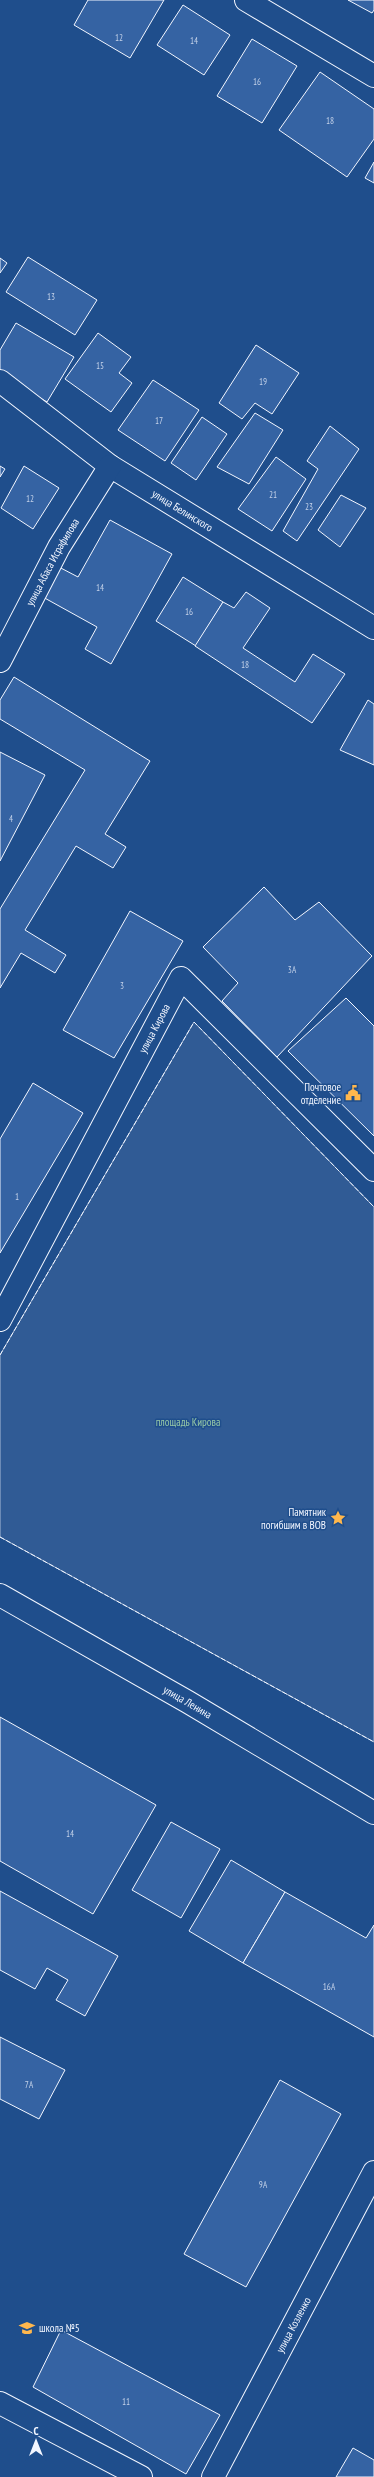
<svg xmlns="http://www.w3.org/2000/svg" width="374" height="2477" viewBox="0 0 374 2477" font-family="'PT Sans Narrow',sans-serif">
<rect width="100%" height="100%" fill="#1f4e8c"/>
<!-- built -->
<path fill="#305b95" stroke="#a8bbd7" d="M 194,1022 L 374,1207 L 374,1742 L 0,1537 L 0,1355 Z"/>
<!-- building -->
<g fill="#3563a3" stroke="#f2f6ff">
<path d="M 88,0 L 164,0 L 130,58 L 74,25 Z"/>
<path d="M 348,0 L 374,0 L 374,10 L 372,13 Z"/>
<path d="M 183,5 L 230,35 L 204,75 L 157,45 Z"/>
<path d="M 252,39 L 297,66 L 262,123 L 217,96 Z"/>
<path d="M 320,72 L 374,109 L 374,139 L 347,177 L 279,130 Z"/>
<path d="M 374,162 L 374,183 L 365,178 Z"/>
<path d="M 28,257 L 97,300 L 75,335 L 6,292 Z"/>
<path d="M 0,258 L 7,263 L 0,273 Z"/>
<path d="M 16,323 L 74,357 L 47,402 L 0,374 L 0,350 Z"/>
<path d="M 98,333 L 131,357 L 119,373 L 132,383 L 111,412 L 65,379 Z"/>
<path d="M 256,345 L 299,373 L 272,414 L 255,403 L 242,419 L 219,403 Z"/>
<path d="M 153,380 L 199,410 L 165,461 L 118,430 Z"/>
<path d="M 255,413 L 283,430 L 249,484 L 217,467 Z"/>
<path d="M 202,417 L 227,434 L 196,480 L 171,463 Z"/>
<path d="M 330,426 L 359,449 L 297,541 L 283,531 L 318,469 L 307,461 Z"/>
<path d="M 276,457 L 306,479 L 272,531 L 238,509 Z"/>
<path d="M 0,466 L 5,469 L 0,477 Z"/>
<path d="M 24,466 L 59,488 L 33,529 L 1,508 Z"/>
<path d="M 341,495 L 366,508 L 340,547 L 318,530 Z"/>
<path d="M 110,520 L 172,554 L 111,664 L 85,649 L 97,627 L 41,596 L 57,566 L 78,577 Z"/>
<path d="M 183,577 L 223,602 L 196,646 L 156,621 Z"/>
<path d="M 246,592 L 270,608 L 243,648 L 295,682 L 313,654 L 345,674 L 312,723 L 195,646 L 223,602 L 234,608 Z"/>
<path d="M 14,677 L 150,761 L 105,834 L 126,847 L 113,868 L 76,846 L 25,930 L 66,955 L 55,973 L 21,953 L 0,988 L 0,909 L 85,770 L 0,719 L 0,700 Z"/>
<path d="M 368,700 L 374,704 L 374,765 L 340,750 Z"/>
<path d="M 0,752 L 45,775 L 0,861 Z"/>
<path d="M 264,887 L 295,920 L 319,902 L 372,956 L 277,1057 L 222,1001 L 238,983 L 203,947 Z"/>
<path d="M 130,911 L 183,941 L 114,1058 L 63,1030 Z"/>
<path d="M 346,998 L 374,1026 L 374,1136 L 288,1051 Z"/>
<path d="M 33,1083 L 83,1113 L 0,1253 L 0,1139 Z"/>
<path d="M 0,1717 L 156,1805 L 93,1914 L 0,1861 Z"/>
<path d="M 171,1822 L 220,1849 L 181,1918 L 132,1890 Z"/>
<path d="M 231,1860 L 285,1892 L 243,1963 L 189,1931 Z"/>
<path d="M 0,1891 L 118,1956 L 85,2016 L 56,2000 L 68,1980 L 47,1968 L 35,1989 L 0,1970 Z"/>
<path d="M 285,1892 L 366,1938 L 374,1925 L 374,2037 L 243,1963 Z"/>
<path d="M 0,2037 L 65,2070 L 39,2119 L 0,2099 Z"/>
<path d="M 280,2080 L 341,2114 L 246,2287 L 184,2254 Z"/>
<path d="M 61,2330 L 220,2415 L 186,2474 L 33,2387 Z"/>
<path d="M 353,2448 L 374,2460 L 374,2477 L 336,2477 Z"/>
</g>
<g fill="none" stroke-linecap="round" stroke-linejoin="round">
<defs>
<g id="minor">
<path d="M 246,0 L 374,76"/>
<path id="s1" d="M 0,381 L 110,466 L 374,628"/>
<path id="s2" d="M 0,661 L 59,547 L 110,466"/>
<path id="s3" d="M 0,1320 L 181,978 L 374,1170"/>
<path id="s4" d="M 0,1595 L 188,1702 L 374,1813"/>
<path d="M 0,2403 L 141,2477"/>
</g>
<g id="tertiary">
<path id="s5" d="M 213,2477 L 374,2172"/>
</g>
</defs>
<!-- minor casing -->
<use href="#minor" stroke="#f2f6ff" stroke-width="24"/>
<!-- tertiary casing -->
<use href="#tertiary" stroke="#f2f6ff" stroke-width="24"/>
<!-- minor -->
<use href="#minor" stroke="#1f4e8c" stroke-width="22"/>
<!-- tertiary -->
<use href="#tertiary" stroke="#1f4e8c" stroke-width="22"/>
<!-- fence -->
<g stroke="#f2f6ff" stroke-width="1" stroke-dasharray="5 2" stroke-linecap="butt">
<path d="M 0,1355 L 194,1022 L 374,1207"/>
<path d="M 0,1537 L 374,1742"/>
</g>
</g>
<!-- icons -->
<defs>
<symbol id="civic-bare" viewBox="-9 -9 18 18"><path d="M-.6-6.5H3V-4.5H.6V-3L4-1V1h2V6H-6V1h2V-1L-.6-3ZM-1.2 2.5V6h2.4V2.5Z" fill="#ffb74d" stroke="#1f4e8c" stroke-width="2.5" paint-order="stroke"/></symbol>
<symbol id="sight-bare" viewBox="-9 -9 18 18"><path d="M0-6L1.8-2.2L6-1.7L2.9 1.2L3.7 5.4L0 3.3L-3.7 5.4L-2.9 1.2L-6-1.7L-1.8-2.2Z" fill="#ffb74d" stroke="#1f4e8c" stroke-width="2.5" paint-order="stroke"/></symbol>
<symbol id="school-bare" viewBox="-9 -9 18 18"><path d="M0-5L7-2L0 1L-7-2ZM-4 1L0 2.5L4 1V4Q0 6-4 4Z" fill="#ffb74d" stroke="#1f4e8c" stroke-width="2.5" paint-order="stroke"/></symbol>
</defs>
<g fill-rule="evenodd">
<use href="#civic-bare" x="342" y="1082" width="22" height="22"/>
<use href="#sight-bare" x="327" y="1507" width="22" height="22"/>
<use href="#school-bare" x="16" y="2317" width="22" height="22"/>
</g>
<g text-anchor="middle" dominant-baseline="central" stroke-width="3" stroke-linejoin="round" paint-order="stroke">
<!-- number labels -->
<g font-size="9" fill="#c3d1e8">
<text x="119" y="37">12</text>
<text x="194" y="40">14</text>
<text x="257" y="81">16</text>
<text x="330" y="120">18</text>
<text x="51" y="296">13</text>
<text x="100" y="365">15</text>
<text x="263" y="381">19</text>
<text x="159" y="420">17</text>
<text x="273" y="494">21</text>
<text x="30" y="498">12</text>
<text x="309" y="506">23</text>
<text x="100" y="587">14</text>
<text x="189" y="611">16</text>
<text x="245" y="664">18</text>
<text x="11" y="818">4</text>
<text x="292" y="969">3А</text>
<text x="122" y="985">3</text>
<text x="17" y="1196">1</text>
<text x="70" y="1833">14</text>
<text x="329" y="1986">16А</text>
<text x="29" y="2084">7А</text>
<text x="263" y="2184">9А</text>
<text x="126" y="2401">11</text>
</g>
<!-- street labels -->
<g font-size="11" fill="#f2f6ff" stroke="#1f4e8c">
<text stroke="none"><textPath href="#s1" startOffset="224">улица Белинского</textPath></text>
<text stroke="none"><textPath href="#s2" startOffset="112">улица Абаса Исрафилова</textPath></text>
<text stroke="none"><textPath href="#s3" startOffset="330">улица Кирова</textPath></text>
<text stroke="none"><textPath href="#s4" startOffset="216">улица Ленина</textPath></text>
<text stroke="none"><textPath href="#s5" startOffset="172">улица Козленко</textPath></text>
</g>
<!-- poi labels -->
<g font-size="11" fill="#f2f6ff" stroke="#1f4e8c" text-anchor="end">
<text x="341" y="1087">Почтовое<tspan x="341" dy="13">отделение</tspan></text>
<text x="326" y="1512">Памятник<tspan x="326" dy="13">погибшим в ВОВ</tspan></text>
<text x="39" y="2328" text-anchor="start">школа №5</text>
</g>
<!-- park labels -->
<g font-size="11" fill="#97c8a6" stroke="#1f4e8c">
<text x="188" y="1422">площадь Кирова</text>
</g>
</g>
<!-- north arrow -->
<g transform="translate(36 2441)" stroke="#1f4e8c" stroke-width="3" paint-order="stroke">
<path d="M0-3L7 15L0 10L-7 15Z" fill="#f2f6ff"/>
<text y="-6" font-size="11" font-weight="bold" text-anchor="middle" fill="#f2f6ff">С</text>
</g>
</svg>
